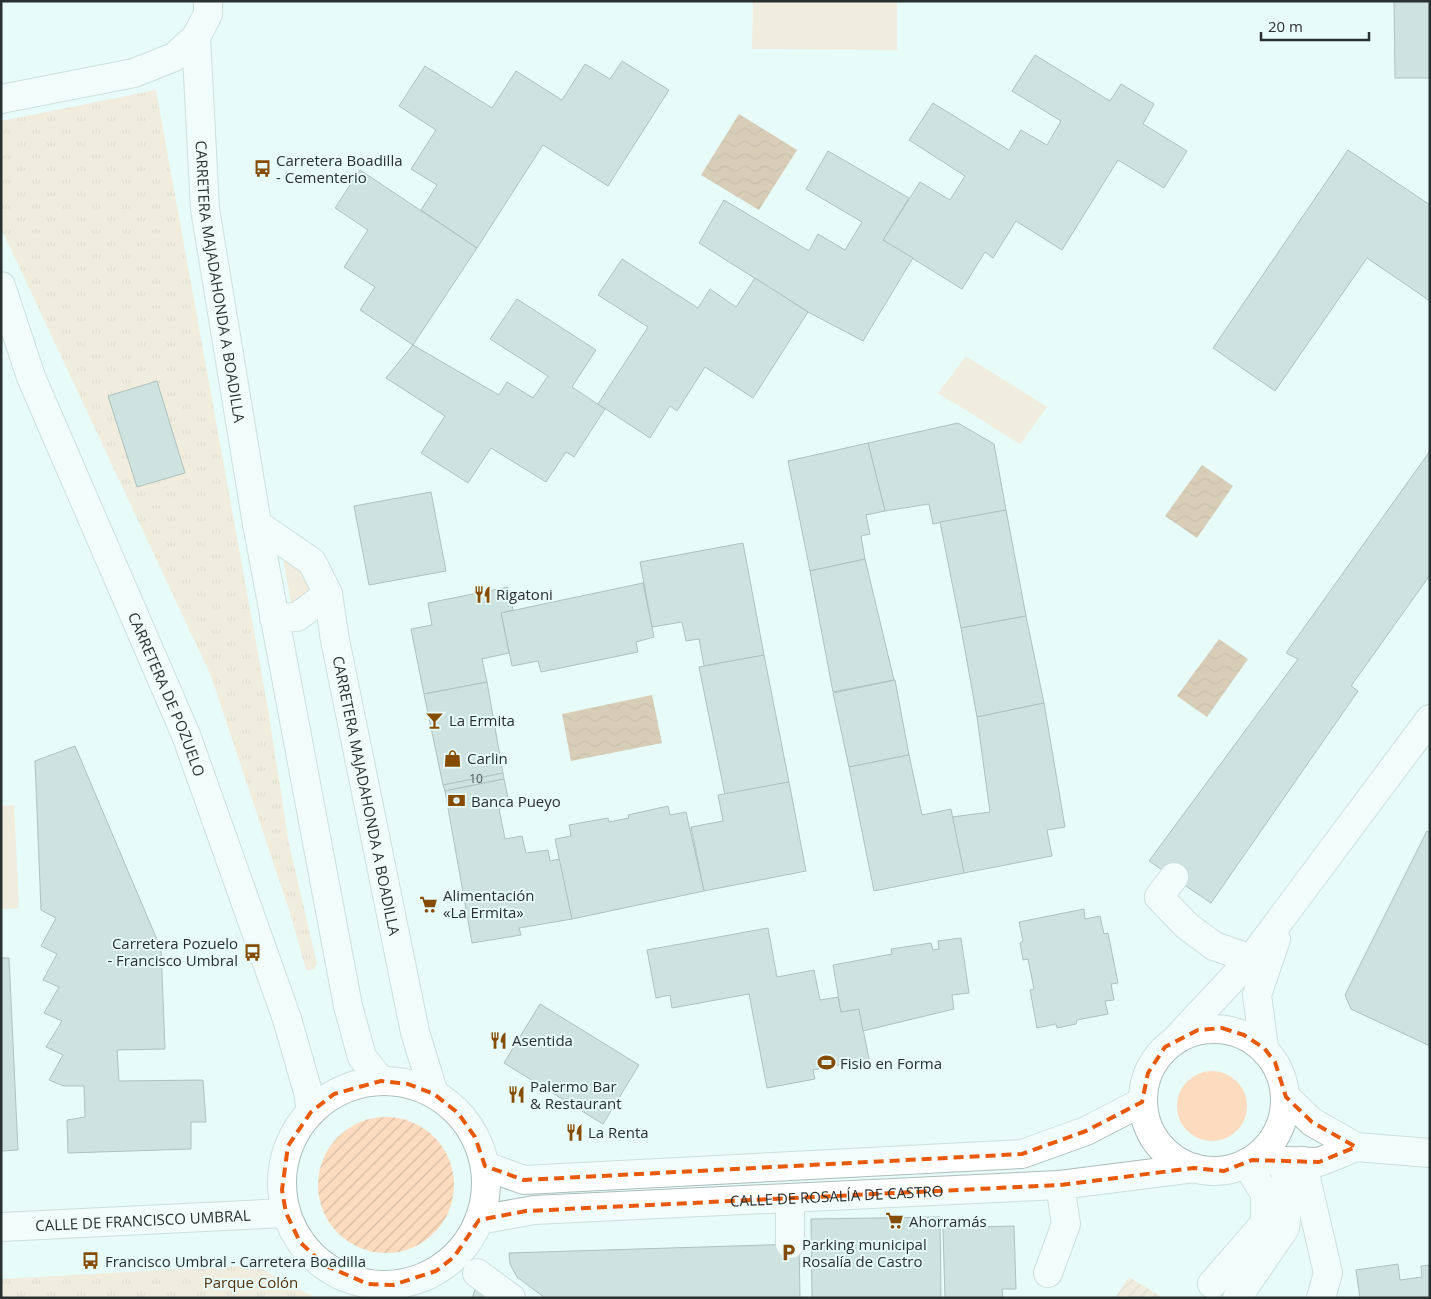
<svg xmlns="http://www.w3.org/2000/svg" width="1431" height="1299" viewBox="0 0 1431 1299" font-family="'Open Sans',sans-serif">
<defs>
<pattern id="park-tufts" width="24" height="20" patternUnits="userSpaceOnUse" patternTransform="scale(1.25)"><rect width="24" height="20" fill="#fcdbbe"/><path d="M3 7l-1-3M5 7V3M7 7l1-3M15 17l-1-3M17 17v-4M19 17l1-3" fill="none" stroke="#d8bca4"/></pattern>
<pattern id="garden-furrows" width="10" height="10" patternUnits="userSpaceOnUse" patternTransform="scale(1.25)"><rect width="10" height="10" fill="#fcdbbe"/><path d="M-1 1l2-2M0 10L10 0M9 11l2-2" fill="none" stroke="#d8bca4"/></pattern>
<pattern id="water-waves" width="16" height="10" patternUnits="userSpaceOnUse" patternTransform="scale(1.25)"><rect width="16" height="10" fill="#c69668"/><path d="M0 5q4-4 8 0t8 0" fill="none" stroke="#a17b56"/></pattern>
</defs>
<rect width="100%" height="100%" fill="#e7fbf8"/>
<!-- grass -->
<g fill="#fcdbbe">
<path d="M 753,1 L 897,1 L 897,50 L 752,49 Z"/>
<path d="M 966,356 L 1047,407 L 1020,444 L 938,393 Z"/>
<path d="M 282,553 L 311,579 L 318,595 L 292,609 Z"/>
<path d="M 14,805 L 19,908 L 1,909 L 1,806 Z"/>
<circle cx="1212" cy="1106" r="35"/>
</g>
<!-- park -->
<g fill="url(#park-tufts)">
<path d="M 156,90 L 268,709 L 289,844 L 317,964 L 314,969 L 306,970 L 291,916 L 211,676 L 1,228 L 1,121 Z"/>
<path d="M 254,1265 L 316,1298 L 1,1298 L 1,1279 Z"/>
</g>
<!-- garden -->
<g fill="url(#garden-furrows)">
<circle cx="386" cy="1185" r="68"/>
<path d="M 1129,1277 L 1163,1298 L 1115,1298 Z"/>
</g>
<!-- water -->
<g fill="url(#water-waves)">
<path d="M 739,114 L 797,150 L 759,210 L 701,175 Z"/>
<path d="M 1202,465 L 1233,486 L 1197,538 L 1165,516 Z"/>
<path d="M 1219,639 L 1248,659 L 1207,717 L 1177,696 Z"/>
<path d="M 652,695 L 662,743 L 571,761 L 562,714 Z"/>
</g>
<!-- building -->
<g fill="#b0c3c0" stroke="#687a77">
<path d="M 1394,1 L 1430,1 L 1430,78 L 1395,78 Z"/>
<path d="M 1035,55 L 1110,101 L 1121,84 L 1154,104 L 1143,124 L 1187,151 L 1164,188 L 1118,160 L 1062,250 L 1016,221 L 993,258 L 985,252 L 962,289 L 883,240 L 920,182 L 950,200 L 965,176 L 909,140 L 933,103 L 1009,150 L 1021,130 L 1047,145 L 1061,121 L 1012,91 Z"/>
<path d="M 622,61 L 669,90 L 608,186 L 543,145 L 477,248 L 421,210 L 437,185 L 411,169 L 436,130 L 399,106 L 425,66 L 492,108 L 516,71 L 562,100 L 585,64 L 610,79 Z"/>
<path d="M 1348,150 L 1430,205 L 1430,301 L 1367,258 L 1275,391 L 1213,348 Z"/>
<path d="M 828,151 L 909,198 L 883,240 L 913,258 L 863,341 L 808,312 L 699,243 L 724,200 L 809,251 L 818,234 L 845,250 L 862,222 L 806,189 Z"/>
<path d="M 360,170 L 477,248 L 413,345 L 360,310 L 375,287 L 344,267 L 368,230 L 335,208 Z"/>
<path d="M 622,259 L 698,308 L 710,289 L 736,307 L 755,278 L 808,312 L 753,398 L 705,367 L 677,411 L 670,406 L 650,438 L 598,404 L 648,327 L 598,295 Z"/>
<path d="M 517,299 L 596,350 L 572,387 L 605,409 L 574,457 L 566,452 L 546,482 L 491,448 L 468,483 L 421,453 L 445,416 L 386,378 L 413,345 L 499,395 L 507,382 L 533,398 L 548,376 L 490,339 Z"/>
<path d="M 157,381 L 185,473 L 137,487 L 108,396 Z"/>
<path d="M 958,423 L 994,444 L 1006,510 L 933,524 L 929,504 L 885,511 L 868,443 Z"/>
<path d="M 868,443 L 885,511 L 866,515 L 870,534 L 861,536 L 865,559 L 810,571 L 788,461 Z"/>
<path d="M 1430,451 L 1430,575 L 1351,686 L 1358,691 L 1211,903 L 1149,861 L 1298,659 L 1286,653 Z"/>
<path d="M 431,492 L 446,571 L 369,585 L 354,506 Z"/>
<path d="M 1006,510 L 1026,616 L 961,628 L 940,522 Z"/>
<path d="M 743,543 L 764,655 L 704,666 L 699,639 L 686,641 L 682,622 L 652,627 L 640,562 Z"/>
<path d="M 865,559 L 894,680 L 833,692 L 810,571 Z"/>
<path d="M 643,583 L 654,637 L 636,642 L 638,652 L 541,672 L 538,661 L 512,666 L 501,613 Z"/>
<path d="M 508,587 L 513,610 L 501,613 L 509,653 L 482,659 L 487,682 L 424,694 L 411,629 L 432,625 L 428,603 Z"/>
<path d="M 1026,616 L 1044,703 L 977,717 L 961,628 Z"/>
<path d="M 764,655 L 789,782 L 725,795 L 699,667 Z"/>
<path d="M 895,680 L 909,755 L 849,767 L 833,693 Z"/>
<path d="M 487,682 L 503,773 L 443,785 L 424,694 Z"/>
<path d="M 1044,703 L 1065,827 L 1047,830 L 1052,856 L 964,873 L 952,817 L 990,812 L 977,717 Z"/>
<path d="M 75,746 L 161,949 L 165,1049 L 117,1050 L 119,1081 L 203,1080 L 206,1122 L 191,1122 L 191,1149 L 68,1153 L 67,1120 L 85,1117 L 84,1086 L 64,1086 L 49,1080 L 63,1055 L 46,1047 L 62,1021 L 44,1013 L 59,987 L 43,980 L 57,954 L 41,946 L 56,918 L 41,910 L 35,761 Z"/>
<path d="M 909,755 L 922,815 L 951,809 L 964,873 L 874,891 L 849,767 Z"/>
<path d="M 503,773 L 504,779 L 445,791 L 443,785 Z"/>
<path d="M 504,779 L 510,807 L 499,809 L 505,839 L 522,836 L 526,853 L 548,850 L 550,861 L 560,859 L 572,919 L 519,928 L 521,935 L 472,943 L 445,791 Z"/>
<path d="M 789,782 L 806,871 L 704,891 L 691,827 L 723,821 L 718,795 Z"/>
<path d="M 668,806 L 670,815 L 686,812 L 704,891 L 572,919 L 555,839 L 571,836 L 569,825 L 608,818 L 609,822 L 629,818 L 628,815 Z"/>
<path d="M 1427,831 L 1430,833 L 1430,1046 L 1351,1009 L 1345,995 Z"/>
<path d="M 1084,909 L 1085,919 L 1100,916 L 1104,934 L 1108,933 L 1118,983 L 1111,984 L 1114,1000 L 1105,1001 L 1108,1014 L 1077,1020 L 1076,1024 L 1057,1028 L 1056,1024 L 1037,1028 L 1030,990 L 1034,989 L 1028,959 L 1023,960 L 1020,943 L 1023,941 L 1019,922 Z"/>
<path d="M 768,928 L 777,977 L 814,970 L 820,1000 L 838,997 L 841,1012 L 859,1009 L 869,1059 L 813,1070 L 815,1079 L 767,1088 L 749,994 L 672,1008 L 670,995 L 656,998 L 647,950 Z"/>
<path d="M 961,938 L 969,993 L 952,995 L 954,1009 L 863,1031 L 859,1009 L 841,1012 L 833,965 L 892,954 L 891,949 L 931,943 L 933,950 L 939,949 L 938,941 Z"/>
<path d="M 1,958 L 9,958 L 18,1150 L 1,1151 Z"/>
<path d="M 540,1004 L 639,1065 L 603,1124 L 504,1063 Z"/>
<path d="M 940,1217 L 941,1298 L 812,1298 L 811,1219 Z"/>
<path d="M 1014,1226 L 1016,1289 L 1002,1289 L 1003,1298 L 945,1298 L 943,1228 Z"/>
<path d="M 799,1244 L 800,1298 L 545,1298 L 517,1277 L 510,1264 L 509,1253 Z"/>
<path d="M 1398,1264 L 1400,1280 L 1422,1277 L 1421,1266 L 1430,1265 L 1430,1298 L 1360,1298 L 1356,1270 Z"/>
<path d="M 482,1287 L 503,1298 L 472,1298 L 475,1290 Z"/>
</g>
<g fill="none" stroke-linecap="round" stroke-linejoin="round">
<defs>
<g id="minor">
<path id="s1" d="M 196,37 L 205,209 L 257,524 L 348,1006 L 362,1057 L 381,1081"/>
<path d="M 1,99 L 134,73 L 174,57 L 196,37 L 208,14 L 208,1"/>
<path id="s2" d="M 1,286 L 31,377 L 186,735 L 287,1019 L 308,1092 L 311,1112"/>
<path id="s3" d="M 257,524 L 312,562 L 328,594 L 335,640 L 415,1032 L 434,1094"/>
<path d="M 274,618 L 297,617 L 328,594"/>
<path d="M 1174,877 L 1159,897 L 1187,926 L 1214,946 L 1251,959"/>
<circle cx="1214" cy="1100" r="71"/>
<path d="M 1178,1037 L 1251,959 L 1430,719"/>
<path d="M 1264,1048 L 1257,995 L 1276,939"/>
<circle cx="384" cy="1183" r="102"/>
<path d="M 1286,1097 L 1312,1122 L 1356,1147"/>
<path d="M 1252,1160 L 1319,1162 L 1356,1147 L 1430,1153"/>
<path d="M 1302,1161 L 1328,1273 L 1321,1298"/>
<path d="M 485,1166 L 524,1180 L 1022,1154 L 1086,1131 L 1142,1102"/>
<path id="s4" d="M 479,1220 L 534,1210 L 1060,1185 L 1194,1168"/>
<path id="s5" d="M 1,1227 L 286,1213"/>
<path d="M 790,1244 L 790,1198"/>
<path d="M 477,1273 L 511,1298"/>
<path d="M 1048,1273 L 1066,1224 L 1060,1185"/>
<path d="M 1212,1284 L 1265,1223 L 1265,1194 L 1246,1163"/>
<path d="M 1237,1298 L 1285,1228 L 1288,1200 L 1284,1161"/>
</g>
</defs>
<!-- minor casing -->
<use href="#minor" stroke="#abbebb" stroke-width="30"/>
<!-- minor -->
<use href="#minor" stroke="#fff" stroke-width="28"/>
</g>
<!-- marked area -->
<path d="M0 0H1431V1299H0ZM 1222,1028 L 1244,1035 L 1264,1048 L 1275,1062 L 1286,1097 L 1312,1122 L 1356,1147 L 1319,1162 L 1252,1160 L 1224,1171 L 1194,1168 L 1060,1185 L 526,1211 L 479,1220 L 454,1257 L 436,1271 L 393,1285 L 368,1284 L 324,1265 L 300,1242 L 286,1213 L 282,1190 L 288,1146 L 311,1112 L 334,1094 L 381,1081 L 408,1084 L 434,1094 L 458,1113 L 475,1137 L 485,1166 L 524,1180 L 1022,1154 L 1086,1131 L 1142,1102 L 1148,1073 L 1165,1047 L 1198,1030 Z" fill="#e7fbf8" fill-opacity=".55" fill-rule="evenodd"/>
<path fill="none" stroke="#e8590c" stroke-width="4" stroke-dasharray="10 6" stroke-linejoin="round" d="M 1222,1028 L 1244,1035 L 1264,1048 L 1275,1062 L 1286,1097 L 1312,1122 L 1356,1147 L 1319,1162 L 1252,1160 L 1224,1171 L 1194,1168 L 1060,1185 L 526,1211 L 479,1220 L 454,1257 L 436,1271 L 393,1285 L 368,1284 L 324,1265 L 300,1242 L 286,1213 L 282,1190 L 288,1146 L 311,1112 L 334,1094 L 381,1081 L 408,1084 L 434,1094 L 458,1113 L 475,1137 L 485,1166 L 524,1180 L 1022,1154 L 1086,1131 L 1142,1102 L 1148,1073 L 1165,1047 L 1198,1030 Z"/>
<!-- icons -->
<defs>
<symbol id="bus-bare" viewBox="-9 -9 18 18"><path d="M-5-6H5V4H4V6H2V4H-2V6H-4V4H-5ZM-3.5-4V0h7V-4ZM-3.5 1.2v1.5H-2V1.2ZM2 1.2v1.5H3.5V1.2Z" fill="#854c00" stroke="#e7fbf8" stroke-width="2.5" paint-order="stroke"/></symbol>
<symbol id="restaurant-bare" viewBox="-9 -9 18 18"><path d="M-5-6h1v4h1v-4h1v4h1v-4h1v5L-1.5 .5V6h-2V.5L-5-1ZM5-6V6H3V1.5H1.5Q1.5-4 5-6Z" fill="#854c00" stroke="#e7fbf8" stroke-width="2.5" paint-order="stroke"/></symbol>
<symbol id="bar-bare" viewBox="-9 -9 18 18"><path d="M-6-5H6L.8 .8V4.5H3.5V6h-7V4.5H-.8V.8Z" fill="#854c00" stroke="#e7fbf8" stroke-width="2.5" paint-order="stroke"/></symbol>
<symbol id="shop-bare" viewBox="-9 -9 18 18"><path d="M-5-2.5h2.3a2.7 3.5 0 0 1 5.4 0H5L5.5 6h-11ZM-1.5-2.5h3a1.5 2.3 0 0 0-3 0Z" fill="#854c00" stroke="#e7fbf8" stroke-width="2.5" paint-order="stroke"/></symbol>
<symbol id="bank-bare" viewBox="-9 -9 18 18"><path d="M-6-4H6V4H-6ZM0-2.3a2.3 2.3 0 1 0 0 4.6a2.3 2.3 0 1 0 0-4.6Z" fill="#854c00" stroke="#e7fbf8" stroke-width="2.5" paint-order="stroke"/></symbol>
<symbol id="supermarket-bare" viewBox="-9 -9 18 18"><path d="M-6-5.5h2.5l.6 2H6L4.5 2H-2.5L-4.4-4H-6ZM-1.5 3.2a1.3 1.3 0 1 0 .1 0ZM3 3.2a1.3 1.3 0 1 0 .1 0Z" fill="#854c00" stroke="#e7fbf8" stroke-width="2.5" paint-order="stroke"/></symbol>
<symbol id="stadium-bare" viewBox="-9 -9 18 18"><path d="M0-5a6.5 5 0 1 0 0 10a6.5 5 0 1 0 0-10ZM-3.5-1.8h7v3.6h-7Z" fill="#854c00" stroke="#e7fbf8" stroke-width="2.5" paint-order="stroke"/></symbol>
<symbol id="parking-bare" viewBox="-9 -9 18 18"><path d="M-3.5-5.5H1a3.5 3.5 0 0 1 0 7H-1V5.5H-3.5ZM-1-3.4V-.6H.8a1.4 1.4 0 0 0 0-2.8Z" fill="#854c00" stroke="#e7fbf8" stroke-width="2.5" paint-order="stroke"/></symbol>
</defs>
<g fill-rule="evenodd">
<use href="#bus-bare" x="250" y="156" width="25" height="25"/>
<use href="#restaurant-bare" x="470" y="582" width="25" height="25"/>
<use href="#bar-bare" x="422" y="708" width="25" height="25"/>
<use href="#shop-bare" x="440" y="746" width="25" height="25"/>
<use href="#bank-bare" x="444" y="788" width="25" height="25"/>
<use href="#supermarket-bare" x="416" y="892" width="25" height="25"/>
<use href="#bus-bare" x="240" y="940" width="25" height="25"/>
<use href="#restaurant-bare" x="486" y="1028" width="25" height="25"/>
<use href="#stadium-bare" x="814" y="1050" width="25" height="25"/>
<use href="#restaurant-bare" x="504" y="1082" width="25" height="25"/>
<use href="#restaurant-bare" x="562" y="1120" width="25" height="25"/>
<use href="#supermarket-bare" x="882" y="1208" width="25" height="25"/>
<use href="#parking-bare" x="776" y="1240" width="25" height="25"/>
<use href="#bus-bare" x="78" y="1248" width="25" height="25"/>
</g>
<g text-anchor="middle" dominant-baseline="central" stroke-width="4" stroke-linejoin="round" paint-order="stroke">
<!-- number labels -->
<g font-size="12" fill="#4b5654">
<text x="476" y="778">10</text>
</g>
<!-- poi labels -->
<g font-size="15" fill="#293130" stroke="#e7fbf8" text-anchor="start">
<text x="276" y="160">Carretera Boadilla<tspan x="276" dy="17">- Cementerio</tspan></text>
<text x="496" y="594">Rigatoni</text>
<text x="449" y="720">La Ermita</text>
<text x="467" y="758">Carlin</text>
<text x="471" y="801">Banca Pueyo</text>
<text x="443" y="895">Alimentación<tspan x="443" dy="17">«La Ermita»</tspan></text>
<text x="238" y="943" text-anchor="end">Carretera Pozuelo<tspan x="238" dy="17">- Francisco Umbral</tspan></text>
<text x="512" y="1040">Asentida</text>
<text x="840" y="1063">Fisio en Forma</text>
<text x="530" y="1086">Palermo Bar<tspan x="530" dy="17">&amp; Restaurant</tspan></text>
<text x="588" y="1132">La Renta</text>
<text x="909" y="1221">Ahorramás</text>
<text x="802" y="1244">Parking municipal<tspan x="802" dy="17">Rosalía de Castro</tspan></text>
<text x="105" y="1261">Francisco Umbral - Carretera Boadilla</text>
</g>
<!-- street labels -->
<g font-size="15" fill="#293130" stroke="#e7fbf8">
<text stroke="none"><textPath href="#s1" startOffset="246">CARRETERA MAJADAHONDA A BOADILLA</textPath></text>
<text stroke="none"><textPath href="#s2" startOffset="441">CARRETERA DE POZUELO</textPath></text>
<text stroke="none"><textPath href="#s3" startOffset="308">CARRETERA MAJADAHONDA A BOADILLA</textPath></text>
<text stroke="none"><textPath href="#s4" startOffset="359">CALLE DE ROSALÍA DE CASTRO</textPath></text>
<text stroke="none"><textPath href="#s5" startOffset="142">CALLE DE FRANCISCO UMBRAL</textPath></text>
</g>
<!-- park labels -->
<g font-size="15" fill="#52300c" stroke="#e7fbf8">
<text x="251" y="1282">Parque Colón</text>
</g>
</g>
<!-- border -->
<rect width="1431" height="1299" fill="none" stroke="#293130" stroke-width="5"/>
<!-- scale -->
<path d="M1261 32v8h108v-8" fill="none" stroke="#293130" stroke-width="2.5"/>
<text x="1268" y="32" font-size="15" fill="#293130" stroke="#e7fbf8" stroke-width="4" paint-order="stroke">20 m</text>
</svg>
